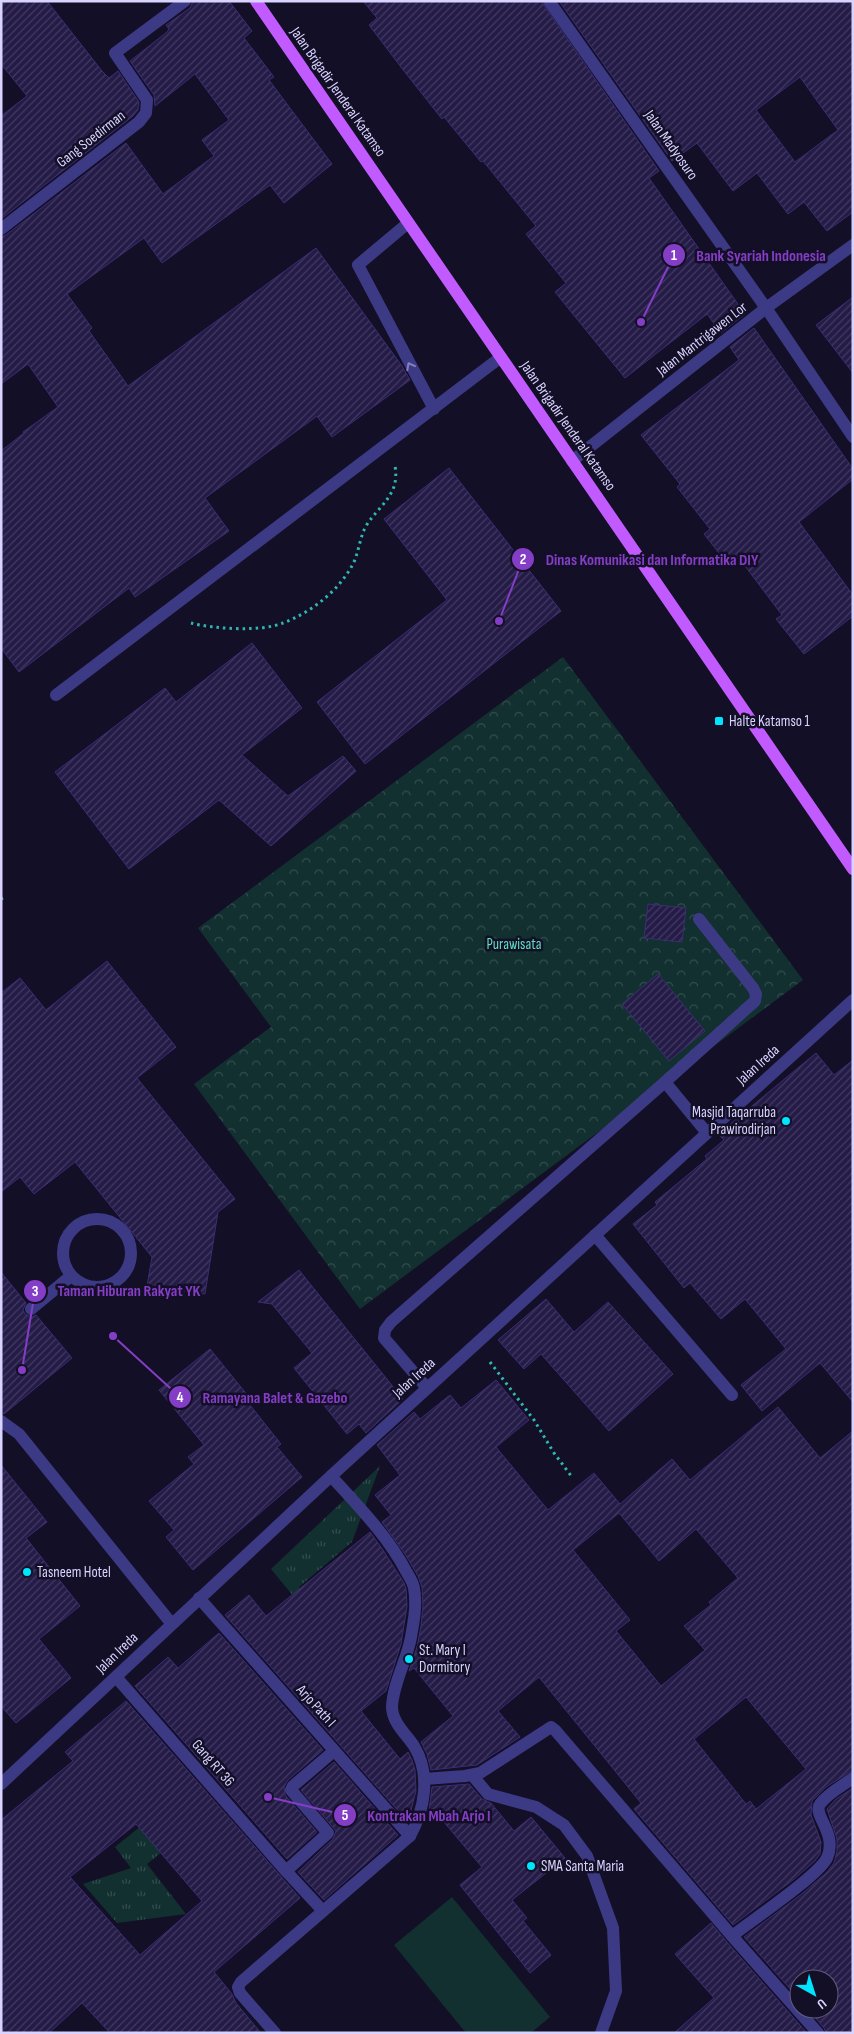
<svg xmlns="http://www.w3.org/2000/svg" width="854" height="2034" viewBox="0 0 854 2034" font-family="'Sofia Sans Condensed',sans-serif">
<defs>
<pattern id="grass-tufts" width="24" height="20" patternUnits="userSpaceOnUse" patternTransform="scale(1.25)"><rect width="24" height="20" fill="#12302f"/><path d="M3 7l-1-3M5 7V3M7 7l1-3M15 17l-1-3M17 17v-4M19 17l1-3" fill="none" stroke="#344d4e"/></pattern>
<pattern id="park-crowns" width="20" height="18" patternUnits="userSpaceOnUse" patternTransform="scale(1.25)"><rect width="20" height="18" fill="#12302f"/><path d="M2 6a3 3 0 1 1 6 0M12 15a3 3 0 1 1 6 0" fill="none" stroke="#344d4e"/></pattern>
<pattern id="building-hatch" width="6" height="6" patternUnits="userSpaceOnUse" patternTransform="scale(1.25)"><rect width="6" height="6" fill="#241b47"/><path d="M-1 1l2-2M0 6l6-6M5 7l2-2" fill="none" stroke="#433b63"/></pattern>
</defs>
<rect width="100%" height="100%" fill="#130f26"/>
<!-- grass -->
<g fill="url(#grass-tufts)">
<path d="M 380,1466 L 352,1542 L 299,1587 L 331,1622 L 322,1631 L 271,1569 Z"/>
<path d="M 157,1813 L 178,1839 L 147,1864 L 186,1914 L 117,1923 L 83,1884 L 131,1868 L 115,1847 Z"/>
</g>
<!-- park -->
<path fill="url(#park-crowns)" d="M 563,657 L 803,980 L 360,1309 L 194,1084 L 271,1027 L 198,928 Z"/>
<!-- pitch -->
<path fill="#12302f" d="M 452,1897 L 550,2017 L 531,2033 L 466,2033 L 394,1945 Z"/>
<!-- building -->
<g fill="url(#building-hatch)" stroke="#3b2d73" fill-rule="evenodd">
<path d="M 1,1 L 47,1 L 102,71 L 109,78 L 118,71 L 139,102 L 138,110 L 133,116 L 1,219 L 1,116 L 27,96 L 1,64 Z"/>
<path d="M 193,1 L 229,1 L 252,31 L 244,38 L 274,77 L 269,80 L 332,164 L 284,203 L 270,185 L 162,263 L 144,238 L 67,294 L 92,328 L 89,331 L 128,386 L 316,248 L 402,366 L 410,380 L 332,437 L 317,416 L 205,498 L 229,531 L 135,597 L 129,588 L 19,672 L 1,648 L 1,451 L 24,433 L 23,432 L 58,407 L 28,364 L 1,384 L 1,237 L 6,235 L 126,143 L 163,194 L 214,156 L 202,140 L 229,120 L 195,74 L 155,106 L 154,95 L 130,61 L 167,32 L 169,29 L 166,25 L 190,8 Z"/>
<path d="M 363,1 L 541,1 L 659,171 L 649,178 L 745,314 L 721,333 L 707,314 L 625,378 L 555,292 L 566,283 L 526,234 L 536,226 L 483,161 L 481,162 L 444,117 L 442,119 L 404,71 L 369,25 L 377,18 Z"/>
<path d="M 559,1 L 853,1 L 853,212 L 827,231 L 804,202 L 788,214 L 757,173 L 733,191 L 697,143 L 672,161 ZM 800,77 L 838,130 L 795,162 L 756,110 Z"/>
<path d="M 853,297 L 853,373 L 816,325 Z"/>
<path d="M 754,328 L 853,469 L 853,479 L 799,522 L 853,595 L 853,616 L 804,654 L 776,619 L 782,615 L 736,554 L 726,562 L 704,534 L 710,529 L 677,487 L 680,484 L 641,435 L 739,360 L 730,347 Z"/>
<path d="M 449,468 L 561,611 L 365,764 L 317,702 L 447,600 L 384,519 Z"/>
<path d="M 252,643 L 302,708 L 242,755 L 288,796 L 343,756 L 356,771 L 271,846 L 219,800 L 129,869 L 55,772 L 165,688 L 176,702 Z"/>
<path d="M 648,904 L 686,908 L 682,942 L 644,938 Z"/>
<path d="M 107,961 L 176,1047 L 137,1078 L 235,1199 L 218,1212 L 205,1294 L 147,1286 L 152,1257 L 75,1162 L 34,1194 L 20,1177 L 1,1192 L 1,993 L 20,978 L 46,1010 Z"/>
<path d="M 658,974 L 705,1031 L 669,1061 L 622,1004 Z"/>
<path d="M 816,1053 L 834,1075 L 853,1060 L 853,1402 L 820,1363 L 762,1411 L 741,1385 L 786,1349 L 745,1299 L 721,1319 L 690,1283 L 684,1288 L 633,1224 L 657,1205 L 655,1202 L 707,1159 L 705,1156 L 724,1140 L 718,1134 Z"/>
<path d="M 299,1270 L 403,1399 L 366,1433 L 359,1424 L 347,1434 L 294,1368 L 312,1353 L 272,1304 L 258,1302 Z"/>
<path d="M 1,1272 L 26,1303 L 23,1310 L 25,1314 L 32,1317 L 36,1315 L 72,1358 L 4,1414 L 1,1413 Z"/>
<path d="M 546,1299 L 574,1332 L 608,1302 L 673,1374 L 609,1431 L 541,1354 L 524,1369 L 498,1340 Z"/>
<path d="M 210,1349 L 249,1397 L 246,1400 L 281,1444 L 277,1447 L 302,1477 L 193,1570 L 166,1537 L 174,1530 L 149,1501 L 194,1464 L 188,1457 L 204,1445 L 159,1390 Z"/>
<path d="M 496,1380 L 529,1420 L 496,1447 L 548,1510 L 594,1473 L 620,1504 L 672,1459 L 690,1480 L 778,1407 L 820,1458 L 853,1431 L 853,1770 L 826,1787 L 812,1801 L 811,1815 L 821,1842 L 820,1854 L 815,1861 L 793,1880 L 733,1925 L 634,1809 L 641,1803 L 539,1677 L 498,1711 L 520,1737 L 477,1765 L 431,1770 L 427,1754 L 421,1742 L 453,1716 L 414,1668 L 409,1671 L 417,1647 L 421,1626 L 423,1606 L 422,1587 L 418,1576 L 405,1554 L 382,1522 L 391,1515 L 375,1495 L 400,1475 L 377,1445 L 414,1412 L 420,1419 L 450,1395 L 461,1408 ZM 619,1513 L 659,1561 L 696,1529 L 738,1578 L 709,1602 L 711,1605 L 684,1626 L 705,1650 L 661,1686 L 616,1631 L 630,1620 L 573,1550 ZM 746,1697 L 806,1769 L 756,1809 L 750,1801 L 746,1804 L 694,1739 Z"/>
<path d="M 1,1465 L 47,1522 L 26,1538 L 80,1606 L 39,1639 L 71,1678 L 16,1723 L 1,1706 Z"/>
<path d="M 370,1532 L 383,1550 L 404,1583 L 406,1589 L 407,1606 L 401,1644 L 386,1691 L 361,1711 L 400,1759 L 408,1752 L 412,1760 L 415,1770 L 416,1791 L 408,1822 L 225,1615 L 249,1595 L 266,1616 Z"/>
<path d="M 219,1633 L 323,1750 L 288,1780 L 284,1787 L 285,1795 L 317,1832 L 287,1859 L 135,1686 L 168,1657 L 178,1668 Z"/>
<path d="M 126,1701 L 300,1898 L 214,1972 L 232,1994 L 236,2003 L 261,2033 L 110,2033 L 82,2003 L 49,2033 L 1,2033 L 1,1820 L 73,1761 L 65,1752 ZM 136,1824 L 202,1901 L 140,1955 L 70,1877 Z"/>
<path d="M 334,1762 L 398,1835 L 324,1900 L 298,1872 L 333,1839 L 336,1831 L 301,1790 Z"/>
<path d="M 469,1784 L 482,1799 L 491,1803 L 514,1831 L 531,1817 L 565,1858 L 512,1900 L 527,1918 L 523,1921 L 551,1955 L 530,1973 L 460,1885 L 482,1867 L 432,1808 L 429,1811 L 432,1787 Z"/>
<path d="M 853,1788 L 853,2033 L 826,2033 L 824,2028 L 808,2009 L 829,2009 L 829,1979 L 799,1979 L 799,1999 L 744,1937 L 803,1893 L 827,1872 L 834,1863 L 837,1851 L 837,1839 L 827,1809 L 836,1799 Z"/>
<path d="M 711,1923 L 726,1941 L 807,2033 L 674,2033 L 714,1998 L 675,1954 Z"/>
</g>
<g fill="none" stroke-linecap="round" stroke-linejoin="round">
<!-- path -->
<g stroke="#2fb8b0" stroke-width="3" stroke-dasharray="2.5 4" stroke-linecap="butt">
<path d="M 191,623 C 214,629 261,632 283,623 C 312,612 340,590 354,562 C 359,550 360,537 366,526 C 380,504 400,495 395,466"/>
<path d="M 1,899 L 3,898"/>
<path d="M 490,1362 L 534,1420 L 554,1453 L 572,1477"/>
</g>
<!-- service -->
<g stroke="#3d3a85" stroke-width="12">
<path d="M 408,223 L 358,265 L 434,409"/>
<path d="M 665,1082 L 707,1133"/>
<circle cx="97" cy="1253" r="34"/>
<path d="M 595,1235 L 732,1395"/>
<path d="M 31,1309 L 71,1276"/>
<path d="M 427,1388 L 384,1338 L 385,1330 L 391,1322 L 665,1082 L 755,1001 L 756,994 L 753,988 L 699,919"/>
<path d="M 1,1421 L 19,1434 L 171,1623"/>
<path d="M 472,1775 L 488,1794 L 536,1807 L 564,1825 L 587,1856 L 613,1928 L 616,1991 L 601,2033"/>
</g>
<!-- minor -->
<g stroke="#3d3a85" stroke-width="12">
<path d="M 549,1 L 766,308 L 853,437"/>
<path d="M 1,229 L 139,122 L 146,113 L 147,100 L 115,53 L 185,1"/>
<path d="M 572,461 L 766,308 L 853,245"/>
<path d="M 56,695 L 501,357"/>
<path d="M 199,1598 L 410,1836"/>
<path d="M 116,1677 L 286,1871 L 323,1911"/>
<path d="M 424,1779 L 465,1776 L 480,1773 L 548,1729 L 551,1727 L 555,1730 L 732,1936 L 818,2033"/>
<path d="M 286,1871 L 328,1833 L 291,1790 L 293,1786 L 334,1751"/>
<path d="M 732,1936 C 751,1921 818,1876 827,1858 C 838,1833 812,1815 820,1804 C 828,1793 842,1786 853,1778"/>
<path d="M 275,2033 L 240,1993 L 238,1987 L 241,1982 L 410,1836 C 425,1809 431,1774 414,1746 C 406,1734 392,1722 392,1707 C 393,1683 407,1660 411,1637 C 414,1620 417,1604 414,1588 C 413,1582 409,1576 406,1571 C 387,1535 358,1506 331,1476"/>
</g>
<!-- tertiary -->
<path stroke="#3d3a85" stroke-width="12" d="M 1,1784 L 331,1476 L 853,1000"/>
<!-- primary -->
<path stroke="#c25bff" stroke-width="12" d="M 256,1 L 853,869"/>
</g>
<!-- one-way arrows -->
<defs><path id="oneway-chevron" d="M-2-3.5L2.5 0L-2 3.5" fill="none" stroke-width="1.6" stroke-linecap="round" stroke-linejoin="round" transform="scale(1.25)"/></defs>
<use stroke="#837fbc" href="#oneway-chevron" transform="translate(410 366) rotate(-118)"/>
<!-- markers -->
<g fill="#00e5ff" stroke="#130f26" stroke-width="2">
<rect x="714" y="716" width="10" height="10" rx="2.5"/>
<circle cx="786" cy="1121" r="5"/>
<circle cx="27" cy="1572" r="5"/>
<circle cx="409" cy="1659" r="5"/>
<circle cx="531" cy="1866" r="5"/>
</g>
<g text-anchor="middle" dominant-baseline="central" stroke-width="5" stroke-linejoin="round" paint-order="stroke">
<!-- street labels -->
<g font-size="15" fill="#d9d4ff" stroke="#130f26">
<text transform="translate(338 92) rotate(55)">Jalan Brigadir Jenderal Katamso</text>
<text transform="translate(91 139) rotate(-38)">Gang Soedirman</text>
<text transform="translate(671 145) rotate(55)">Jalan Madyosuro</text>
<text transform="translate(702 339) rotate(-38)">Jalan Mantrigawen Lor</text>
<text transform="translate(568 426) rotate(55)">Jalan Brigadir Jenderal Katamso</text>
<text transform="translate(758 1065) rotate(-42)">Jalan Ireda</text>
<text transform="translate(414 1378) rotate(-42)">Jalan Ireda</text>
<text transform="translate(117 1653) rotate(-44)">Jalan Ireda</text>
<text transform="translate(316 1706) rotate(48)">Arjo Path I</text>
<text transform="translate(213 1763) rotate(49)">Gang RT 36</text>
</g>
<!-- poi labels -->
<g font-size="15" fill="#d9d4ff" stroke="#130f26" text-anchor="start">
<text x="729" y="721">Halte Katamso 1</text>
<text x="776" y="1112" text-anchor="end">Masjid Taqarruba<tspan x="776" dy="17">Prawirodirjan</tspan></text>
<text x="37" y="1572">Tasneem Hotel</text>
<text x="419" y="1650">St. Mary I<tspan x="419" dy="17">Dormitory</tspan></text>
<text x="541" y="1866">SMA Santa Maria</text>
</g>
<!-- park labels -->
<g font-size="15" fill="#5fe0c0" stroke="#130f26">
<text x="514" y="944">Purawisata</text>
</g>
</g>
<!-- callouts -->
<path fill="none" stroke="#843dc5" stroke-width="2" d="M641 322L674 255M499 621L523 559M22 1370L35 1291M113 1336L180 1397M268 1797L345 1815"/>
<g fill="#843dc5" stroke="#130f26" stroke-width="2">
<circle cx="641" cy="322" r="5"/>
<circle cx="499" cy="621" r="5"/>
<circle cx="22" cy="1370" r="5"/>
<circle cx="113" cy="1336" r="5"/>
<circle cx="268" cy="1797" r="5"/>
<circle cx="674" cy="255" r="12"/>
<circle cx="523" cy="559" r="12"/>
<circle cx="35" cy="1291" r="12"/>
<circle cx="180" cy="1397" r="12"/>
<circle cx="345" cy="1815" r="12"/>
</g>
<g font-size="15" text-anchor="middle" font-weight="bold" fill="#fff">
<text x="674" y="260">1</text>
<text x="523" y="564">2</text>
<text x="35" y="1296">3</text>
<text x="180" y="1402">4</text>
<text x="345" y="1820">5</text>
</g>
<g font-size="16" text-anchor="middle" font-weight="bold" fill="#843dc5" stroke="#130f26" stroke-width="5" stroke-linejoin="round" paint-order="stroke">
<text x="761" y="261">Bank Syariah Indonesia</text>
<text x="652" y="565">Dinas Komunikasi dan Informatika DIY</text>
<text x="129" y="1296">Taman Hiburan Rakyat YK</text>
<text x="275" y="1403">Ramayana Balet &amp; Gazebo</text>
<text x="429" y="1821">Kontrakan Mbah Arjo I</text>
</g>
<!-- border -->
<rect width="854" height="2034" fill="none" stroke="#d9d4ff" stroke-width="5"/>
<!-- north arrow -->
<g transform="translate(814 1994) rotate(141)"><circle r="24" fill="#130f26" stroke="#625e7d"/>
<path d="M0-4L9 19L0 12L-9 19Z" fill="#00e5ff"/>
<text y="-8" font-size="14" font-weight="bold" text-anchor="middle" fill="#d9d4ff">U</text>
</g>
</svg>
